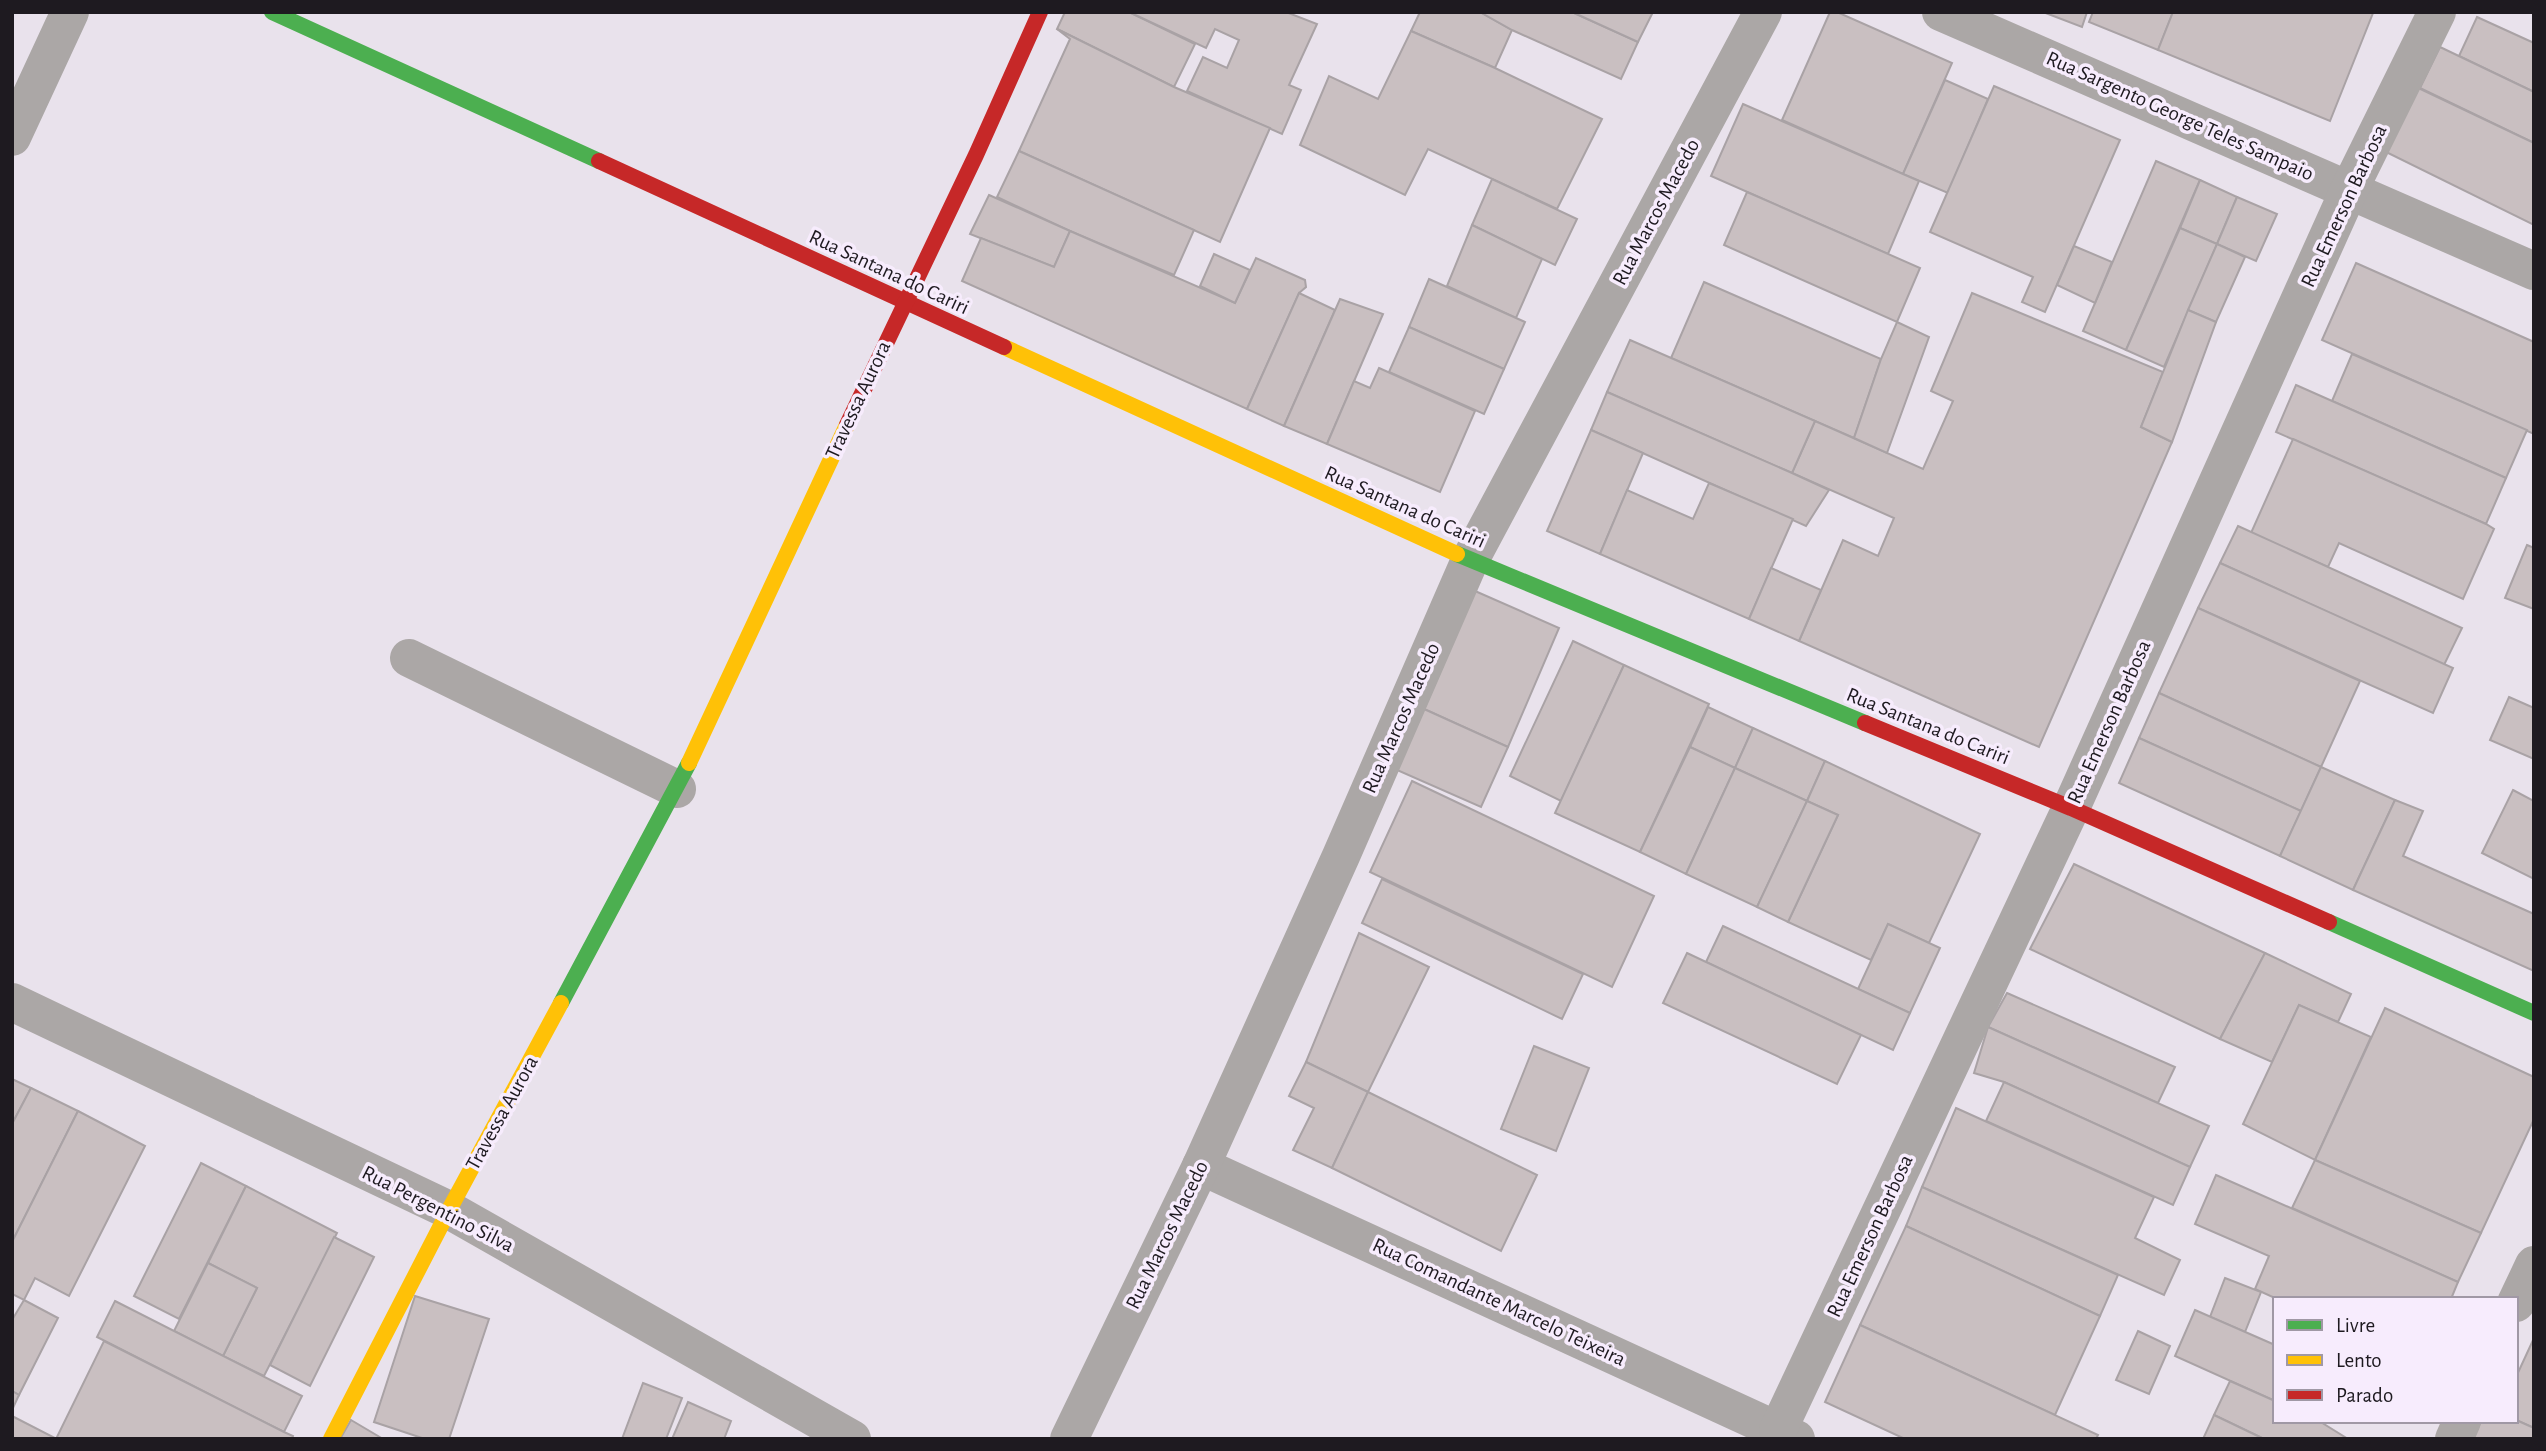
<svg xmlns="http://www.w3.org/2000/svg" width="2546" height="1451" viewBox="0 0 2546 1451" font-family="'Alegreya Sans',sans-serif">
<rect width="100%" height="100%" fill="#e9e2ec"/>
<!-- building -->
<g fill="#c9bfc1" stroke="#a9a2a5" stroke-width="2">
<path d="M 1065,12 L 1129,12 L 1195,44 L 1174,87 L 1057,29 Z"/>
<path d="M 1129,12 L 1286,12 L 1317,24 L 1289,85 L 1301,90 L 1282,134 L 1187,91 L 1203,57 L 1227,68 L 1239,40 L 1215,29 L 1206,48 Z"/>
<path d="M 1420,12 L 1480,12 L 1512,30 L 1495,68 L 1411,31 Z"/>
<path d="M 1480,12 L 1572,12 L 1638,42 L 1621,79 L 1512,30 Z"/>
<path d="M 1572,12 L 1653,12 L 1638,42 Z"/>
<path d="M 1830,12 L 1837,12 L 1952,63 L 1903,174 L 1782,120 Z"/>
<path d="M 2043,12 L 2087,12 L 2082,27 Z"/>
<path d="M 2093,12 L 2173,12 L 2158,50 L 2089,22 Z"/>
<path d="M 2173,12 L 2371,12 L 2373,13 L 2330,121 L 2158,50 Z"/>
<path d="M 2477,17 L 2534,43 L 2534,92 L 2459,56 Z"/>
<path d="M 1057,29 L 1174,87 L 1270,128 L 1220,242 L 1019,151 L 1070,39 Z"/>
<path d="M 1411,31 L 1495,68 L 1602,119 L 1557,209 L 1428,149 L 1405,195 L 1300,145 L 1329,76 L 1378,99 Z"/>
<path d="M 2440,47 L 2534,92 L 2534,143 L 2420,88 Z"/>
<path d="M 1945,80 L 1988,99 L 1948,193 L 1903,174 Z"/>
<path d="M 2412,85 L 2534,143 L 2534,225 L 2380,149 Z"/>
<path d="M 1994,86 L 2120,140 L 2045,312 L 2022,302 L 2033,277 L 1930,232 Z"/>
<path d="M 1743,104 L 1919,181 L 1888,254 L 1711,176 Z"/>
<path d="M 1019,151 L 1194,230 L 1174,275 L 1070,231 L 997,197 Z"/>
<path d="M 2156,161 L 2200,180 L 2126,350 L 2083,331 Z"/>
<path d="M 1492,179 L 1577,219 L 1555,265 L 1472,225 Z"/>
<path d="M 2200,180 L 2237,197 L 2217,244 L 2180,228 Z"/>
<path d="M 1747,192 L 1920,268 L 1897,322 L 1724,245 Z"/>
<path d="M 989,195 L 1070,231 L 1054,267 L 970,234 Z"/>
<path d="M 2237,197 L 2277,214 L 2256,261 L 2217,244 Z"/>
<path d="M 1472,225 L 1542,259 L 1516,318 L 1447,286 Z"/>
<path d="M 2180,228 L 2217,244 L 2164,367 L 2126,350 Z"/>
<path d="M 1070,231 L 1235,303 L 1256,258 L 1305,280 L 1306,287 L 1299,293 L 1247,409 L 962,281 L 981,238 L 1054,267 Z"/>
<path d="M 2217,244 L 2245,257 L 2216,322 L 2188,310 Z"/>
<path d="M 2074,246 L 2112,262 L 2095,303 L 2057,285 Z"/>
<path d="M 1214,254 L 1250,270 L 1235,303 L 1200,286 Z"/>
<path d="M 2356,263 L 2534,342 L 2534,434 L 2322,340 Z"/>
<path d="M 1429,279 L 1525,322 L 1504,369 L 1409,327 Z"/>
<path d="M 1704,282 L 1881,359 L 1854,438 L 1671,358 Z"/>
<path d="M 1299,293 L 1335,310 L 1284,426 L 1247,409 Z"/>
<path d="M 1972,293 L 2163,372 L 2141,427 L 2172,442 L 2039,747 L 1799,641 L 1843,540 L 1878,556 L 1894,518 L 1792,473 L 1815,421 L 1923,469 L 1953,401 L 1931,391 Z"/>
<path d="M 1340,299 L 1383,314 L 1327,444 L 1284,426 Z"/>
<path d="M 2188,310 L 2216,322 L 2172,442 L 2141,427 Z"/>
<path d="M 1897,322 L 1929,337 L 1887,453 L 1854,438 L 1881,359 Z"/>
<path d="M 1409,327 L 1504,369 L 1484,414 L 1389,372 Z"/>
<path d="M 1630,340 L 1815,421 L 1792,473 L 1607,392 Z"/>
<path d="M 2352,354 L 2527,430 L 2506,478 L 2332,401 Z"/>
<path d="M 1379,368 L 1475,411 L 1440,492 L 1327,444 L 1354,381 L 1370,388 Z"/>
<path d="M 2296,385 L 2506,478 L 2486,524 L 2276,432 Z"/>
<path d="M 1607,392 L 1792,473 L 1829,490 L 1806,526 L 1591,430 Z"/>
<path d="M 1591,430 L 1643,453 L 1600,554 L 1547,531 Z"/>
<path d="M 2293,439 L 2486,524 L 2494,529 L 2463,599 L 2339,543 L 2328,567 L 2251,533 Z"/>
<path d="M 1709,483 L 1793,519 L 1749,619 L 1600,554 L 1627,490 L 1693,519 Z"/>
<path d="M 2238,526 L 2462,628 L 2444,665 L 2220,563 Z"/>
<path d="M 2527,545 L 2534,548 L 2534,609 L 2505,598 Z"/>
<path d="M 2220,563 L 2453,668 L 2433,713 L 2198,608 Z"/>
<path d="M 1771,568 L 1821,590 L 1799,641 L 1749,619 Z"/>
<path d="M 1475,591 L 1559,628 L 1508,747 L 1424,709 Z"/>
<path d="M 2198,608 L 2360,681 L 2321,767 L 2159,693 Z"/>
<path d="M 1573,641 L 1624,665 L 1561,801 L 1510,776 Z"/>
<path d="M 1624,665 L 1709,704 L 1640,852 L 1555,813 Z"/>
<path d="M 2159,693 L 2321,767 L 2301,811 L 2139,738 Z"/>
<path d="M 2509,697 L 2534,708 L 2534,759 L 2490,740 Z"/>
<path d="M 1708,707 L 1753,728 L 1735,768 L 1690,747 Z"/>
<path d="M 1424,709 L 1508,747 L 1481,807 L 1397,770 Z"/>
<path d="M 1753,728 L 1825,761 L 1807,801 L 1735,768 Z"/>
<path d="M 2139,738 L 2301,811 L 2280,856 L 2119,783 Z"/>
<path d="M 1690,747 L 1735,768 L 1686,874 L 1640,852 Z"/>
<path d="M 1825,761 L 1980,834 L 1929,943 L 1888,924 L 1871,960 L 1788,922 L 1838,815 L 1807,801 Z"/>
<path d="M 2321,767 L 2395,800 L 2353,890 L 2280,856 Z"/>
<path d="M 1735,768 L 1807,801 L 1757,907 L 1686,874 Z"/>
<path d="M 1412,781 L 1654,896 L 1612,987 L 1370,872 Z"/>
<path d="M 2513,790 L 2534,801 L 2534,879 L 2482,853 Z"/>
<path d="M 2395,800 L 2423,811 L 2403,856 L 2534,914 L 2534,971 L 2353,890 Z"/>
<path d="M 1807,801 L 1838,815 L 1788,922 L 1757,907 Z"/>
<path d="M 2074,864 L 2265,953 L 2220,1039 L 2030,949 Z"/>
<path d="M 1382,879 L 1583,974 L 1562,1019 L 1362,923 Z"/>
<path d="M 1888,924 L 1940,948 L 1910,1013 L 1858,989 Z"/>
<path d="M 1723,926 L 1910,1013 L 1893,1050 L 1706,962 Z"/>
<path d="M 1359,933 L 1429,967 L 1368,1092 L 1306,1062 Z"/>
<path d="M 1687,953 L 1861,1035 L 1837,1084 L 1663,1003 Z"/>
<path d="M 2265,953 L 2351,994 L 2338,1022 L 2299,1005 L 2272,1062 L 2220,1039 Z"/>
<path d="M 2007,993 L 2175,1067 L 2158,1103 L 1988,1027 Z"/>
<path d="M 2299,1005 L 2371,1037 L 2315,1160 L 2243,1124 Z"/>
<path d="M 2385,1008 L 2534,1077 L 2534,1119 L 2481,1233 L 2315,1160 Z"/>
<path d="M 1988,1027 L 2209,1126 L 2190,1167 L 2004,1082 L 1974,1073 Z"/>
<path d="M 1534,1046 L 1589,1068 L 1556,1151 L 1501,1129 Z"/>
<path d="M 1306,1062 L 1368,1092 L 1332,1168 L 1293,1150 L 1314,1108 L 1289,1096 Z"/>
<path d="M 12,1079 L 31,1088 L 12,1124 Z"/>
<path d="M 2004,1082 L 2190,1167 L 2173,1205 L 1986,1121 Z"/>
<path d="M 31,1088 L 78,1111 L 12,1242 L 12,1124 Z"/>
<path d="M 1368,1092 L 1537,1175 L 1501,1251 L 1332,1168 Z"/>
<path d="M 1956,1108 L 2154,1197 L 2135,1238 L 2180,1260 L 2164,1295 L 1922,1187 Z"/>
<path d="M 78,1111 L 145,1146 L 69,1296 L 35,1278 L 24,1300 L 12,1294 L 12,1242 Z"/>
<path d="M 2315,1160 L 2481,1233 L 2458,1282 L 2292,1208 Z"/>
<path d="M 201,1163 L 246,1186 L 179,1319 L 134,1296 Z"/>
<path d="M 2216,1175 L 2458,1282 L 2451,1299 L 2277,1299 L 2255,1289 L 2269,1256 L 2195,1224 Z"/>
<path d="M 246,1186 L 337,1233 L 264,1376 L 223,1356 L 257,1288 L 208,1263 Z"/>
<path d="M 1922,1187 L 2118,1275 L 2100,1316 L 1906,1226 Z"/>
<path d="M 1906,1226 L 2100,1316 L 2055,1415 L 1860,1325 Z"/>
<path d="M 334,1237 L 374,1257 L 310,1386 L 270,1365 Z"/>
<path d="M 208,1263 L 257,1288 L 223,1356 L 174,1331 Z"/>
<path d="M 2225,1278 L 2261,1292 L 2245,1332 L 2210,1317 Z"/>
<path d="M 415,1296 L 489,1319 L 449,1439 L 425,1439 L 374,1422 Z"/>
<path d="M 24,1300 L 58,1318 L 19,1395 L 12,1391 L 12,1320 Z"/>
<path d="M 115,1301 L 302,1396 L 284,1432 L 97,1337 Z"/>
<path d="M 2195,1310 L 2275,1345 L 2275,1401 L 2175,1356 Z"/>
<path d="M 1860,1325 L 2098,1435 L 2096,1439 L 1905,1439 L 1825,1402 Z"/>
<path d="M 2138,1331 L 2170,1346 L 2149,1394 L 2116,1380 Z"/>
<path d="M 2534,1338 L 2534,1428 L 2516,1420 L 2516,1377 Z"/>
<path d="M 104,1341 L 284,1432 L 293,1436 L 292,1439 L 56,1439 Z"/>
<path d="M 2230,1381 L 2275,1401 L 2275,1421 L 2319,1421 L 2348,1439 L 2264,1439 L 2214,1415 Z"/>
<path d="M 643,1383 L 682,1398 L 666,1439 L 622,1439 Z"/>
<path d="M 12,1391 L 19,1395 L 12,1410 Z"/>
<path d="M 688,1402 L 731,1421 L 724,1439 L 672,1439 Z"/>
<path d="M 2214,1415 L 2264,1439 L 2203,1439 Z"/>
<path d="M 12,1416 L 55,1438 L 56,1439 L 12,1439 Z"/>
<path d="M 351,1420 L 383,1439 L 340,1439 Z"/>
<path d="M 2516,1420 L 2534,1428 L 2534,1439 L 2473,1439 L 2481,1421 Z"/>
</g>
<g fill="none" stroke-linecap="round" stroke-linejoin="round">
<!-- street -->
<g stroke="#aba7a6" stroke-width="38">
<path d="M 1941,12 L 2534,271"/>
<path d="M 12,137 L 70,12"/>
<path d="M 409,658 L 677,789"/>
<path d="M 12,1002 L 449,1210 L 852,1439"/>
<path d="M 1201,1166 L 1796,1439"/>
<path d="M 2516,1303 L 2534,1265"/>
<path d="M 1778,1430 L 2071,808 L 2349,190 L 2437,12"/>
<path d="M 1069,1439 L 1201,1166 L 1341,856 L 1470,560 L 1763,12"/>
<path d="M 2454,1439 L 2462,1421"/>
</g>
<!-- fast -->
<g stroke="#4caf50" stroke-width="16">
<path d="M 272,12 L 599,161"/>
<path d="M 1457,554 L 1865,723"/>
<path d="M 2329,922 L 2534,1013"/>
<path d="M 561,1003 L 689,763"/>
</g>
<!-- slow -->
<g stroke="#ffc107" stroke-width="16">
<path d="M 1004,347 L 1457,554"/>
<path d="M 689,763 L 847,425"/>
<path d="M 331,1439 L 449,1210 L 561,1003"/>
</g>
<!-- jam -->
<g stroke="#c62828" stroke-width="16">
<path d="M 599,161 L 1004,347"/>
<path d="M 847,425 L 976,155 L 1040,12"/>
<path d="M 1865,723 L 2071,808 L 2329,922"/>
</g>
</g>
<g text-anchor="middle" dominant-baseline="central" stroke-width="7" stroke-linejoin="round" paint-order="stroke">
<!-- street labels -->
<g font-size="21" fill="#1e1a20" stroke="#f7ecfd">
<text transform="translate(2180 116) rotate(24)">Rua Sargento George Teles Sampaio</text>
<text transform="translate(2344 206) rotate(-65)">Rua Emerson Barbosa</text>
<text transform="translate(1656 212) rotate(-62)">Rua Marcos Macedo</text>
<text transform="translate(889 272) rotate(25)">Rua Santana do Cariri</text>
<text transform="translate(858 400) rotate(-65)">Travessa Aurora</text>
<text transform="translate(1405 507) rotate(24)">Rua Santana do Cariri</text>
<text transform="translate(1401 718) rotate(-66)">Rua Marcos Macedo</text>
<text transform="translate(2109 722) rotate(-66)">Rua Emerson Barbosa</text>
<text transform="translate(1928 726) rotate(22)">Rua Santana do Cariri</text>
<text transform="translate(502 1113) rotate(-61)">Travessa Aurora</text>
<text transform="translate(438 1209) rotate(27)">Rua Pergentino Silva</text>
<text transform="translate(1167 1235) rotate(-64)">Rua Marcos Macedo</text>
<text transform="translate(1870 1236) rotate(-65)">Rua Emerson Barbosa</text>
<text transform="translate(1499 1302) rotate(25)">Rua Comandante Marcelo Teixeira</text>
</g>
</g>
<!-- border -->
<rect width="2546" height="1451" fill="none" stroke="#1e1a20" stroke-width="28"/>
<!-- legend -->
<rect x="2273" y="1297" width="245" height="126" fill="#f7ecfd" stroke="#a098a5" stroke-width="2"/>
<rect x="2287" y="1320" width="35" height="10" fill="#4caf50" stroke="#a098a5" stroke-width="2"/>
<text x="2336" y="1332" font-size="21" fill="#1e1a20">Livre</text>
<rect x="2287" y="1355" width="35" height="10" fill="#ffc107" stroke="#a098a5" stroke-width="2"/>
<text x="2336" y="1367" font-size="21" fill="#1e1a20">Lento</text>
<rect x="2287" y="1390" width="35" height="10" fill="#c62828" stroke="#a098a5" stroke-width="2"/>
<text x="2336" y="1402" font-size="21" fill="#1e1a20">Parado</text>
</svg>
